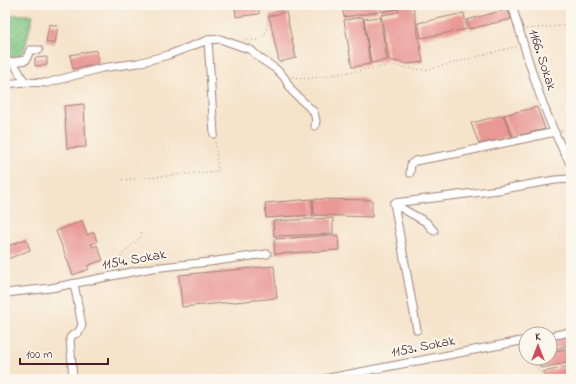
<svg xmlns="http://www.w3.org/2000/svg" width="576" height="384" viewBox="0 0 576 384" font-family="'Indie Flower',sans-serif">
<defs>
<pattern id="green-dots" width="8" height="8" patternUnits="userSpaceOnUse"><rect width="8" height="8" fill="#7fc683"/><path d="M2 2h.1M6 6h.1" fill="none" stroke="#6aa06b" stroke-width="1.8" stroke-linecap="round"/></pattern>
</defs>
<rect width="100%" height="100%" fill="#fbf7ec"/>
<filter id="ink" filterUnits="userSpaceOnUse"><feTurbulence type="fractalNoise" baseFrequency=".025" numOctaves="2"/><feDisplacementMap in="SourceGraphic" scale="8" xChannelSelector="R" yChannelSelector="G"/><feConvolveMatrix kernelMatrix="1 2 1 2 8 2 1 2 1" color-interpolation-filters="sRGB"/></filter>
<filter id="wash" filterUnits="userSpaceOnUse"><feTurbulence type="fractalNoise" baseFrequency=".012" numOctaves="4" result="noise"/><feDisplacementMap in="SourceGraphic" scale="16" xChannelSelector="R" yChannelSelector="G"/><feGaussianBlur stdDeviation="0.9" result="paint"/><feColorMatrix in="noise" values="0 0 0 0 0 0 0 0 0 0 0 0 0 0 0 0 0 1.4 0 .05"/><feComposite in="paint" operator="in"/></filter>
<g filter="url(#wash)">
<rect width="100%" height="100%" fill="#f5e3ca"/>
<!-- green -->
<path fill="url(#green-dots)" stroke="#647257" d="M 5,15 L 33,15 L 23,55 L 13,57 L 5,56 Z"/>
<g id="blocks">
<!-- building -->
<g fill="#e99895">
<path d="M 235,5 L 259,5 L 259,14 L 236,17 Z"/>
<path d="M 342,5 L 376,5 L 378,12 L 344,17 Z"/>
<path d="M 380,5 L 413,5 L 423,62 L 408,64 L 389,60 L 381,15 L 399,12 L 398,9 L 381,12 Z"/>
<path d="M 508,9 L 511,19 L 470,29 L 467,20 Z"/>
<path d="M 286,12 L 296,58 L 279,62 L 269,16 Z"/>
<path d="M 464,13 L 467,29 L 421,38 L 418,23 Z"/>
<path d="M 363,17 L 370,64 L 352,67 L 344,20 Z"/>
<path d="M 380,17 L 387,60 L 371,63 L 364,19 Z"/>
<path d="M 49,24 L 58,26 L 55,44 L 46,42 Z"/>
<path d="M 96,50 L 99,64 L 73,69 L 70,55 Z"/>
<path d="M 47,57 L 47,65 L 35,66 L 35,58 Z"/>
<path d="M 84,104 L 86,147 L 67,148 L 64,106 Z"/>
<path d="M 537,107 L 545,129 L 513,137 L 504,115 Z"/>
<path d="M 503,115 L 512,137 L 479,144 L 471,123 Z"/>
<path d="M 312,199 L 313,215 L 266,218 L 265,203 Z"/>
<path d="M 313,199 L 372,200 L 372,217 L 314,215 Z"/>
<path d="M 333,218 L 333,234 L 274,236 L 273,221 Z"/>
<path d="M 82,221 L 87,235 L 94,232 L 97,242 L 91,244 L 93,247 L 97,245 L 103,260 L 87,266 L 89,269 L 73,275 L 56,231 Z"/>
<path d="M 338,235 L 339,250 L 275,254 L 274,239 Z"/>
<path d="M 26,239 L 30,250 L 5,260 L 5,247 Z"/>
<path d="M 274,266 L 277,298 L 182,307 L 179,275 Z"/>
<path d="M 571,334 L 571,345 L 550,350 L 550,339 Z"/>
<path d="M 571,348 L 571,362 L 541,368 L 538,362 L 537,358 L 550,358 L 550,352 Z"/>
<path d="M 571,366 L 571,379 L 547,379 L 543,372 Z"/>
</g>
</g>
</g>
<g filter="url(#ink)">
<use href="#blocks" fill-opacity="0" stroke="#a0817a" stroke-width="1"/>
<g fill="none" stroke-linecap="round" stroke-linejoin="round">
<defs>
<g id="minor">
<path d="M 512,5 C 528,59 543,116 571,165"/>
<path d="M 208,40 L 214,134"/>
<path d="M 5,62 L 13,62"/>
<path d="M 25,82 L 13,62 L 26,60 L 30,50 L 39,50"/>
<path d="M 5,84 L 25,82 L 47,83 L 102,68 L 138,63 L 168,55 L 208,40 L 220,39 L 251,50 L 261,59 L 276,69 L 284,77 L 292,91 L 314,112 L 316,121 L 315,126"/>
<path d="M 410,173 L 411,164 L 415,161 L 459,153 L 555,132"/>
<path d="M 394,204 L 426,222 L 434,231"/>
<path d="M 5,293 L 51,288 L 152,268 L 209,262 L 267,254"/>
<path d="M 417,330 L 394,203 L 498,190 L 555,180 L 571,179"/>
<path d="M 550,336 L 571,332"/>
<path d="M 73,379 L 70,338 L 74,334 L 78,333 L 82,325 L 74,284"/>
<path d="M 324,379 L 526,340"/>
</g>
</defs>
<!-- minor casing -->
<use href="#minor" stroke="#a0817a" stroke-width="9"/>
<!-- path -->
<g stroke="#a0817a" stroke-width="1" stroke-dasharray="1 3" stroke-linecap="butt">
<path d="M 526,29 L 571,25"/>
<path d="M 244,40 C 248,39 254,41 257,40 C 268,37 268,23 268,14 L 302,5"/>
<path d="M 292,77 L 307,79 L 392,65 L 414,69 L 426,70 L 518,46"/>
<path d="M 561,131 L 571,129"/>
<path d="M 122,180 L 218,171 L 215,140"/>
<path d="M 115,268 C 120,255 130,246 141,237 L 141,231"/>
<path d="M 532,358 L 544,379"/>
</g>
<!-- minor -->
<use href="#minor" stroke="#fff" stroke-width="7"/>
</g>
</g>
<g text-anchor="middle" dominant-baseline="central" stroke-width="4" stroke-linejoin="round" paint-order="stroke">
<!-- street labels -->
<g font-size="14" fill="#4a1f2b" stroke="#fbf7ec">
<text transform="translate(542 60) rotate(72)">1166. Sokak</text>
<text transform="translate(134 260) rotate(-10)">1154. Sokak</text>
<text transform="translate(423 347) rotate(-11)">1153. Sokak</text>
</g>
</g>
<!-- margin -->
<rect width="576" height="384" fill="none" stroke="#fbf7ec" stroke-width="20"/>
<!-- north arrow -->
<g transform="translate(538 346)"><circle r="19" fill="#fbf7ec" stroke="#b4a19f"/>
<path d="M0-3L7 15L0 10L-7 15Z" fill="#d1495b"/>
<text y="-6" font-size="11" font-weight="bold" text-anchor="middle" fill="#4a1f2b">K</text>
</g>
<!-- scale -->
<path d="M20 358v6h88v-6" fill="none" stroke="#4a1f2b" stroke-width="2"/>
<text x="26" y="358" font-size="12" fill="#4a1f2b" stroke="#fbf7ec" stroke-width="3" paint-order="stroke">100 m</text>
</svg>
